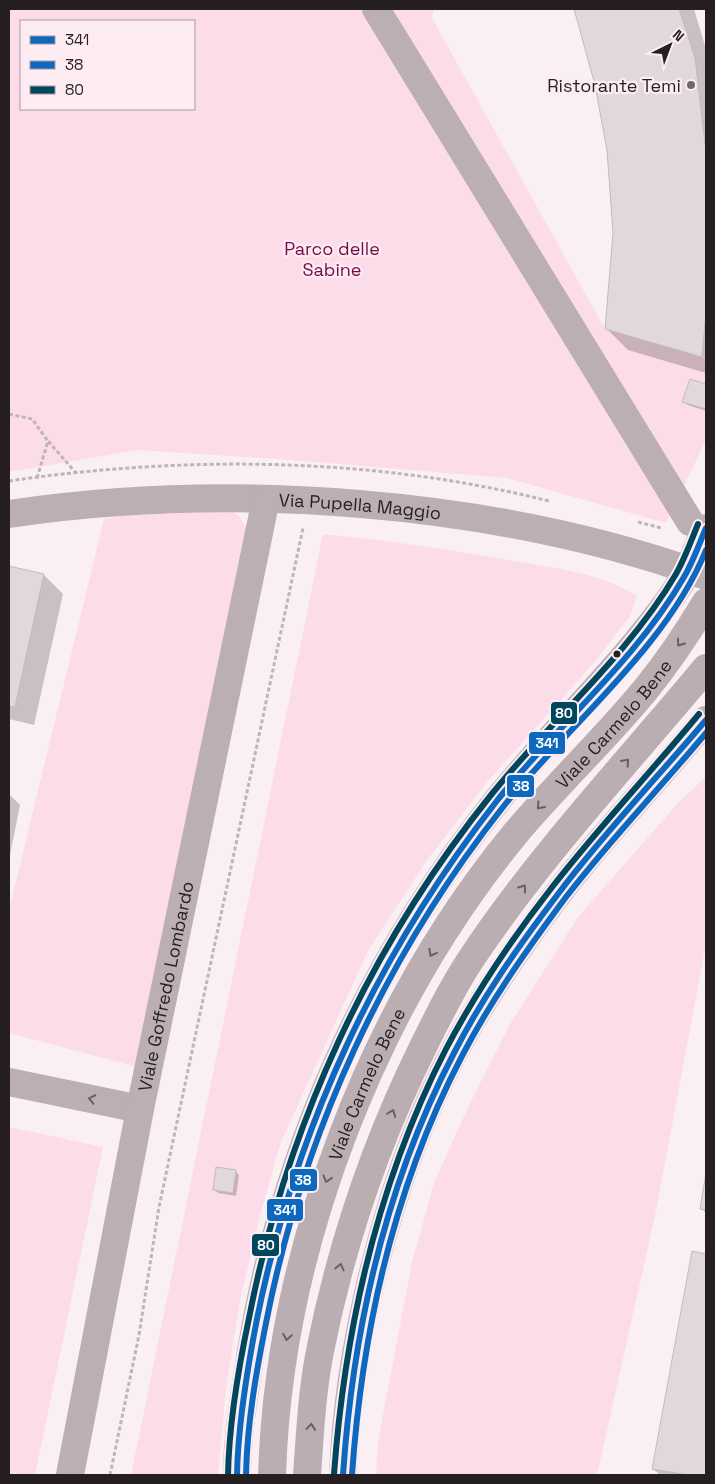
<svg xmlns="http://www.w3.org/2000/svg" width="715" height="1484" viewBox="0 0 715 1484" font-family="'Space Grotesk',sans-serif">
<rect width="100%" height="100%" fill="#faf0f4"/>
<!-- green -->
<g fill="#fcdce8" fill-rule="evenodd">
<path d="M 9,9 L 434,9 L 432,18 L 605,329 L 706,359 L 706,440 L 666,523 L 507,478 L 291,460 L 137,450 L 9,472 ZM 21,21 L 194,21 L 194,109 L 21,109 Z"/>
<path d="M 232,511 L 240,517 L 247,530 L 137,1067 L 9,1033 L 9,910 L 104,519 L 142,512 Z"/>
<path d="M 323,534 C 386,540 447,549 509,560 C 552,568 600,572 637,596 L 630,616 L 598,658 L 488,781 L 427,860 L 368,951 L 281,1142 L 261,1211 L 240,1300 L 226,1387 L 218,1475 L 131,1475 Z"/>
<path d="M 706,777 L 706,944 L 655,1216 L 597,1475 L 376,1475 L 378,1441 L 412,1262 L 434,1183 L 469,1105 L 510,1024 L 578,917 L 679,802 Z"/>
<path d="M 9,1127 L 103,1147 L 35,1475 L 9,1475 Z"/>
</g>
<!-- shadow -->
<g fill="#0003">
<path d="M 575,9 L 694,9 L 706,49 L 706,373 L 628,350 L 606,328 L 615,233 L 608,150 L 596,84 Z"/>
<path d="M 690,380 L 706,385 L 706,411 L 688,405 L 684,401 Z"/>
<path d="M 9,567 L 44,575 L 63,594 L 34,725 L 9,719 Z"/>
<path d="M 9,794 L 20,805 L 9,860 Z"/>
<path d="M 235,1171 L 239,1175 L 236,1196 L 218,1193 L 214,1189 Z"/>
<path d="M 706,1180 L 706,1213 L 701,1208 Z"/>
<path d="M 693,1253 L 706,1255 L 706,1475 L 660,1475 L 653,1469 Z"/>
</g>
<!-- building -->
<g fill="#e1d8dc" stroke="#c2babd">
<path d="M 574,9 L 679,9 L 695,58 L 706,152 L 706,313 L 702,357 L 605,329 L 613,233 L 607,150 L 595,85 Z"/>
<path d="M 690,379 L 706,384 L 706,409 L 682,402 Z"/>
<path d="M 9,566 L 44,574 L 15,707 L 9,706 Z"/>
<path d="M 216,1167 L 236,1170 L 233,1193 L 213,1190 Z"/>
<path d="M 706,1173 L 706,1210 L 700,1209 Z"/>
<path d="M 692,1251 L 706,1254 L 706,1475 L 688,1475 L 652,1469 Z"/>
</g>
<g fill="none" stroke-linecap="round" stroke-linejoin="round">
<!-- path -->
<g stroke="#bfb4b9" stroke-width="3" stroke-dasharray="4 2.5" stroke-linecap="butt">
<path d="M 9,414 L 32,419 L 48,441"/>
<path d="M 37,478 L 48,441 L 76,473"/>
<path d="M 9,481 C 187,455 374,457 549,501"/>
<path d="M 638,522 L 661,528"/>
<path d="M 110,1475 L 139,1335 L 159,1207 L 303,528"/>
</g>
<!-- street -->
<g stroke="#bbafb3" stroke-width="28">
<path d="M 376,9 L 690,522"/>
<path id="s1" d="M 9,514 C 231,481 495,500 706,576"/>
<path d="M 9,1082 L 140,1109"/>
<path id="s2" d="M 70,1475 L 140,1109 L 266,499"/>
<path d="M 237,1475 C 237,1434 245,1392 251,1351 C 284,1150 369,962 496,802 C 540,747 591,697 636,643 C 655,619 675,595 689,568 C 695,555 700,541 706,528"/>
<path d="M 343,1475 C 348,1347 387,1187 444,1072 C 470,1018 505,966 540,918 C 590,848 651,786 706,720"/>
</g>
<!-- secondary -->
<g stroke="#baaeb3" stroke-width="28">
<path id="s3" d="M 272,1475 C 279,1250 372,1008 515,834 C 557,784 605,739 646,689 C 668,662 688,632 706,602"/>
<path d="M 307,1475 C 310,1434 312,1391 320,1351 C 341,1245 376,1142 424,1045 C 439,1015 454,984 473,956 C 542,853 627,763 706,668"/>
</g>
<defs>
<g id="bus-1">
<path d="M 237,1475 C 238,1423 247,1370 257,1319 C 295,1130 377,954 496,802 C 556,726 635,662 684,577 C 693,562 699,544 706,528"/>
<path d="M 343,1475 C 353,1329 386,1183 454,1053 C 483,996 520,944 558,894 C 604,833 657,778 706,720"/>
</g>
<g id="bus-2">
<path d="M 246,1475 C 247,1424 256,1373 266,1323 C 303,1134 384,958 503,807 C 568,725 667,647 706,550"/>
<path d="M 352,1475 C 362,1331 394,1186 462,1056 C 491,1000 528,948 566,897 C 610,840 660,788 706,733"/>
</g>
<g id="bus-3">
<path d="M 334,1474 C 345,1327 378,1181 446,1049 C 476,992 513,937 553,886 C 599,827 651,772 699,714"/>
<path d="M 228,1475 C 229,1422 238,1370 249,1318 C 286,1128 369,947 491,795 C 550,721 627,657 676,574 C 685,558 691,541 698,524"/>
</g>
</defs>
<!-- bus-1 casing -->
<use href="#bus-1" stroke="#feecf3" stroke-width="10"/>
<!-- bus-2 casing -->
<use href="#bus-2" stroke="#feecf3" stroke-width="10"/>
<!-- bus-3 casing -->
<use href="#bus-3" stroke="#feecf3" stroke-width="10"/>
<!-- bus-1 -->
<use href="#bus-1" stroke="#0c69bf" stroke-width="6"/>
<!-- bus-2 -->
<use href="#bus-2" stroke="#0c69bf" stroke-width="6"/>
<!-- bus-3 -->
<use href="#bus-3" stroke="#00475d" stroke-width="6"/>
</g>
<!-- one-way arrows -->
<defs><path id="oneway-chevron" d="M-2-3.5L2.5 0L-2 3.5" fill="none" stroke-width="1.6" stroke-linecap="round" stroke-linejoin="round" transform="scale(1.25)"/></defs>
<g stroke="#695f63">
<use href="#oneway-chevron" transform="translate(680 643) rotate(126)"/>
<use href="#oneway-chevron" transform="translate(626 762) rotate(-49)"/>
<use href="#oneway-chevron" transform="translate(540 806) rotate(132)"/>
<use href="#oneway-chevron" transform="translate(523 888) rotate(-54)"/>
<use href="#oneway-chevron" transform="translate(432 953) rotate(119)"/>
<use href="#oneway-chevron" transform="translate(392 1113) rotate(-69)"/>
<use href="#oneway-chevron" transform="translate(327 1179) rotate(107)"/>
<use href="#oneway-chevron" transform="translate(340 1267) rotate(-77)"/>
<use href="#oneway-chevron" transform="translate(287 1337) rotate(100)"/>
<use href="#oneway-chevron" transform="translate(311 1427) rotate(-85)"/>
</g>
<use stroke="#696063" href="#oneway-chevron" transform="translate(92 1099) rotate(-168)"/>
<!-- markers -->
<circle fill="#70686c" stroke="#feecf3" stroke-width="2" cx="691" cy="85" r="5"/>
<circle fill="#261f22" stroke="#feecf3" stroke-width="2" cx="617" cy="654" r="4.5"/>
<g text-anchor="middle" dominant-baseline="central" stroke-width="4.5" stroke-linejoin="round" paint-order="stroke">
<!-- poi labels -->
<g font-size="18" fill="#261f22" stroke="#feecf3" text-anchor="end">
<text x="681" y="85">Ristorante Temi</text>
</g>
<!-- park labels -->
<g font-size="18" fill="#760a4a" stroke="#feecf3">
<text x="332" y="248">Parco delle<tspan x="332" dy="21">Sabine</tspan></text>
</g>
<!-- street labels -->
<g font-size="18" fill="#261f22" stroke="#feecf3">
<text stroke="none"><textPath href="#s1" startOffset="352">Via Pupella Maggio</textPath></text>
<text stroke="none"><textPath href="#s3" startOffset="845">Viale Carmelo Bene</textPath></text>
<text stroke="none"><textPath href="#s2" startOffset="498">Viale Goffredo Lombardo</textPath></text>
<text stroke="none"><textPath href="#s3" startOffset="405">Viale Carmelo Bene</textPath></text>
</g>
</g>
<g stroke="#feecf3" stroke-width="2">
<rect x="550" y="701" width="28" height="24" rx="5" fill="#00475d"/>
<rect x="528" y="731" width="38" height="24" rx="5" fill="#0c69bf"/>
<rect x="506" y="774" width="29" height="24" rx="5" fill="#0c69bf"/>
<rect x="289" y="1168" width="29" height="24" rx="5" fill="#0c69bf"/>
<rect x="266" y="1198" width="38" height="24" rx="5" fill="#0c69bf"/>
<rect x="251" y="1233" width="29" height="24" rx="5" fill="#00475d"/>
</g>
<g font-size="14" text-anchor="middle" font-weight="bold" fill="#fff">
<text x="564" y="718">80</text>
<text x="547" y="748">341</text>
<text x="521" y="791">38</text>
<text x="303" y="1185">38</text>
<text x="285" y="1215">341</text>
<text x="266" y="1250">80</text>
</g>
<!-- border -->
<rect width="715" height="1484" fill="none" stroke="#261f22" stroke-width="20"/>
<!-- legend -->
<rect x="20" y="20" width="175" height="90" fill="#feecf3" stroke="#a89a9f"/>
<rect x="30" y="36" width="25" height="8" fill="#0c69bf" stroke="#a89a9f"/>
<text x="65" y="45" font-size="15" fill="#261f22">341</text>
<rect x="30" y="61" width="25" height="8" fill="#0c69bf" stroke="#a89a9f"/>
<text x="65" y="70" font-size="15" fill="#261f22">38</text>
<rect x="30" y="86" width="25" height="8" fill="#00475d" stroke="#a89a9f"/>
<text x="65" y="95" font-size="15" fill="#261f22">80</text>
<!-- north arrow -->
<g transform="translate(670 45) rotate(42)" stroke="#feecf3" stroke-width="4" paint-order="stroke">
<path d="M0-4L9 19L0 12L-9 19Z" fill="#261f22"/>
<text y="-8" font-size="14" font-weight="bold" text-anchor="middle" fill="#261f22">N</text>
</g>
</svg>
